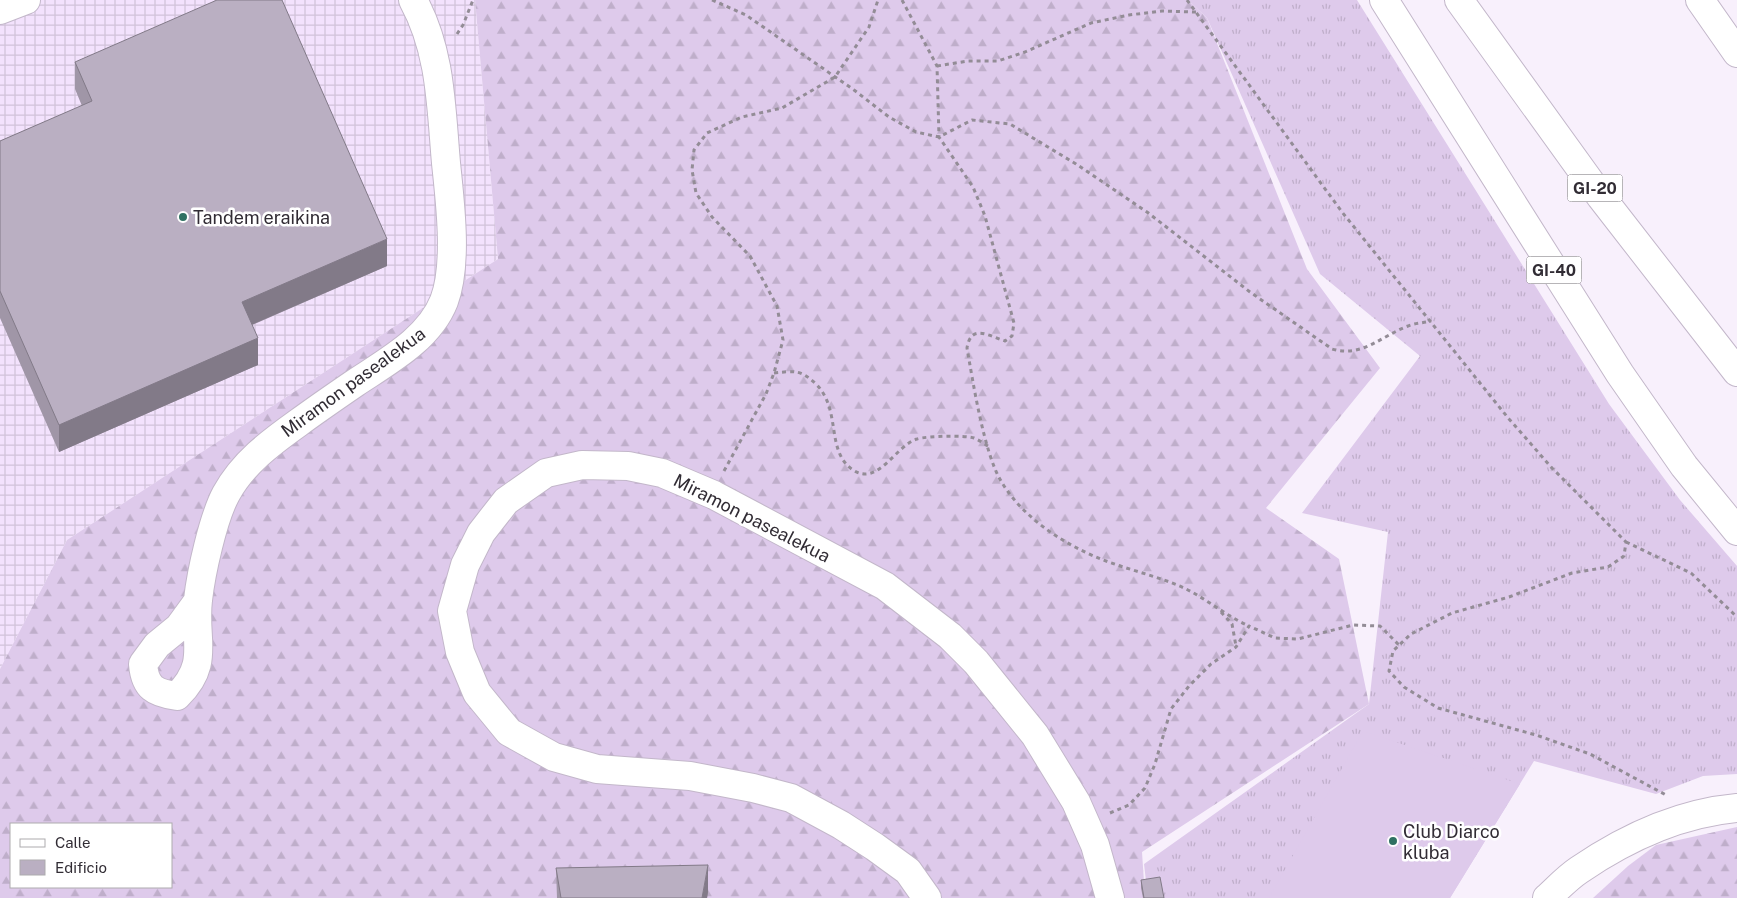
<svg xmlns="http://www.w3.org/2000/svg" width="1737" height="898" viewBox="0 0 1737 898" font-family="'Public Sans',sans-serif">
<defs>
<pattern id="industrial-grid" width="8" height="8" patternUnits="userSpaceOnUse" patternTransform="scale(1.25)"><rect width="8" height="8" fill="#f3e2fd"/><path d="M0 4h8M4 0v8" fill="none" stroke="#d1c2d9"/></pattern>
<pattern id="grass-tufts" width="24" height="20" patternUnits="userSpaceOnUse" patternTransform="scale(1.25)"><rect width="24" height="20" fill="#decaeb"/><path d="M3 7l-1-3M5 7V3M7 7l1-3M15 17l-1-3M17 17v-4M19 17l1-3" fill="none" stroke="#bfaeca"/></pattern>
<pattern id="forest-firs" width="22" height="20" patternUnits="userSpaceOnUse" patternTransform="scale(1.25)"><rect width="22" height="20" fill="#decaeb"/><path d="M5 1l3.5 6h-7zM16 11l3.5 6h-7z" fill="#bfaeca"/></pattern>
</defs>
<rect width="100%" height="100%" fill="#f8f0fc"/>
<!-- industrial -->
<path fill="url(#industrial-grid)" d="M 0,0 L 475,0 L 498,259 L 67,540 L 0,669 Z"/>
<!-- grass -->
<path fill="url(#grass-tufts)" d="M 1188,0 L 1357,0 L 1609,404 L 1680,500 L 1737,566 L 1737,774 L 1703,776 L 1656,794 L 1534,761 L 1450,898 L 1148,898 L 1144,864 L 1369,704 L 1388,532 L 1302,513 L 1420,356 L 1320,274 L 1207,18 Z"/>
<!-- forest -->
<g fill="url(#forest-firs)" fill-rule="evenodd">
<path d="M 475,0 L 1188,0 L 1207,18 L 1307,269 L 1380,368 L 1266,508 L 1339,559 L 1369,704 L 1142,852 L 1145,898 L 0,898 L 0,669 L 67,540 L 498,259 ZM 11,824 L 171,824 L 171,887 L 11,887 Z"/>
<path d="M 1737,827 L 1737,898 L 1593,898 L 1628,866 L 1656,845 Z"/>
</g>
<!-- pitch -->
<path fill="#decaeb" d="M 1363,731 L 1520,784 L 1450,898 L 1269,898 Z"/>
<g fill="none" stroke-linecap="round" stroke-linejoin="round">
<defs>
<g id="minor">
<path d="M 0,10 L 26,0"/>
<path d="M 198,601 L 179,627 L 157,645 L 143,664 C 145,688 155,693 177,696 C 211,663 193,640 198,600 C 201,573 213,518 226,494 C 243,463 270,443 298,423 C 317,409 336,396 355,383 C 388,361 429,339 444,301 C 458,264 450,202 446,163 C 441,106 441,51 413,0"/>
<path d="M 927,898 L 908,871 L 875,847 L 841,825 L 791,798 L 753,788 L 690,776 L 597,769 L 554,757 L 509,732 L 477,693 L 460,652 L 452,611 L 465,565 L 481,533 L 506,501 L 546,473 L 582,465 L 628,466 L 662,473 L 714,495 L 885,586 L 950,636 L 976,662 L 1035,735 L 1076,802 L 1095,845 L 1110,898"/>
<path d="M 1547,898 C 1557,889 1567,878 1579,870 C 1626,838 1681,813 1737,808"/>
</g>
<g id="highway">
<path d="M 1384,0 L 1620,374 L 1684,466 L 1737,531"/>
<path d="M 1459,0 L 1601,197 L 1737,372"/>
<path d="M 1700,0 L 1737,53"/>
</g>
</defs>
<!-- minor casing -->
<use href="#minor" stroke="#c3b7ca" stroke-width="30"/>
<!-- highway casing -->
<use href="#highway" stroke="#c3b7ca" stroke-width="30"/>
<!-- path -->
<g stroke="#938c96" stroke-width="3" stroke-dasharray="4 4" stroke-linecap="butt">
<path d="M 712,0 L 746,15 L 854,90 L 889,117 L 916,132 L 939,137 L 972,120 L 1010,124 L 1076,164 L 1147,212 L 1250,292 L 1332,349 C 1362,358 1381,336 1408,326 C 1415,323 1423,323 1431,321"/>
<path d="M 902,0 L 937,66 L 939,137 L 973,187 L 985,216 L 1014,323 L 1012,336 L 1005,341 C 989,336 971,323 967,348 C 973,382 984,453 1001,481 C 1022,517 1063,544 1101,559 C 1128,570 1158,576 1184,588 C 1207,599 1226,616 1249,626"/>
<path d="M 1187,0 L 1342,212 L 1509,419 L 1552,468 L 1626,542 L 1624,556 L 1608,567 L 1572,573 L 1509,597 L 1452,613 L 1411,634 L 1393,651 L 1389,671 L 1404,687 L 1438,708 L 1536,735 L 1590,754 L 1666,795"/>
<path d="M 457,34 L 463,25 L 473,0"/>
<path d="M 937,66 L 968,61 L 998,61 L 1025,52 L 1091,23 L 1129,15 L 1162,11 L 1196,12"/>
<path d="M 774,373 C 795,371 800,369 816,384 C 842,410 825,451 853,470 C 878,487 896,445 917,439 C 926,436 966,435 974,438 C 979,440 983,443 988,446"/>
<path d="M 724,471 L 766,394 L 774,373 L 783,340 L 777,306 L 750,256 L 712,217 L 696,193 L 692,170 L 694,150 L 707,133 L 742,117 L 782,108 L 835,77 L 869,27 L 878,0"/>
<path d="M 1626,542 L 1691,573 L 1737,617"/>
<path d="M 1221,612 L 1232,624 L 1236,646"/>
<path d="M 1110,813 L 1129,805 L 1145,788 L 1155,764 L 1171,709 L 1189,686 L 1211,664 L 1236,647 L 1249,626 L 1275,638 L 1298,639 L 1353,625 L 1380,626 L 1399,645"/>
</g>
<!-- minor -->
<use href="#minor" stroke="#fff" stroke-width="28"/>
<!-- highway -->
<use href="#highway" stroke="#fff" stroke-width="28"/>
</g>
<!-- wall -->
<g fill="#a096a7">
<path d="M 75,62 L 387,266 L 252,325 L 258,365 L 59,452 L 0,318 L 0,141 L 82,106 L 75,89 Z"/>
<path d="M 556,868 L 708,892 L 707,898 L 557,898 Z"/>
<path d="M 1141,880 L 1164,898 L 1143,898 L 1141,888 Z"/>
</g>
<!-- shaded-wall -->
<g fill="#827a88">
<path d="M 387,239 L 387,266 L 242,329 L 242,302 Z"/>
<path d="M 258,338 L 258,365 L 59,452 L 59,425 Z"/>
<path d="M 708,865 L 708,892 L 707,898 L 702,898 Z"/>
</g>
<!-- building -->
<g fill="#baafc2" stroke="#827a88">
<path d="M 217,0 L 282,0 L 387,239 L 242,302 L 258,338 L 59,425 L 0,291 L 0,141 L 92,101 L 75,62 Z"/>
<path d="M 708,865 L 702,898 L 561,898 L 556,868 Z"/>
<path d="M 1160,877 L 1164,898 L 1144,898 L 1141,880 Z"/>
</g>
<!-- markers -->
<g fill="#2f7162" stroke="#fff" stroke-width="2">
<circle cx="183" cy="217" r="5"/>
<circle cx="1393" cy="841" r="5"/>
</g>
<g text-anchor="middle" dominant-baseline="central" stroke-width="5" stroke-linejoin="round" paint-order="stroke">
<!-- shield labels -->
<g fill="#fff" stroke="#6f6b71" stroke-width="1">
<rect x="1567.5" y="174.5" width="55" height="27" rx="4"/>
<rect x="1526.5" y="256.5" width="55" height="27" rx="4"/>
</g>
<g font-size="16" font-weight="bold" fill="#312c34">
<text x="1595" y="188">GI-20</text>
<text x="1554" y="270">GI-40</text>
</g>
<!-- poi labels -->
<g font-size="18" fill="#312c34" stroke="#fff" text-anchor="start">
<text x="193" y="217">Tandem eraikina</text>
<text x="1403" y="831">Club Diarco<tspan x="1403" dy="21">kluba</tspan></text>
</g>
<!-- street labels -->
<g font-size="18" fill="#312c34" stroke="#fff">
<text transform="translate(353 382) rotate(-36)">Miramon pasealekua</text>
<text transform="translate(752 518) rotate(27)">Miramon pasealekua</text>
</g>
</g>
<!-- legend -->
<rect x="10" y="823" width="162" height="65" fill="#ffffff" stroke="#adabae"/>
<rect x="20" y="839" width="25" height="8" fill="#ffffff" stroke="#adabae"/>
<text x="55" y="848" font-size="15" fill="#312c34">Calle</text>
<rect x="20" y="860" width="25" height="15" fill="#baafc2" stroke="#adabae"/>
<text x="55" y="873" font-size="15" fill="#312c34">Edificio</text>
</svg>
